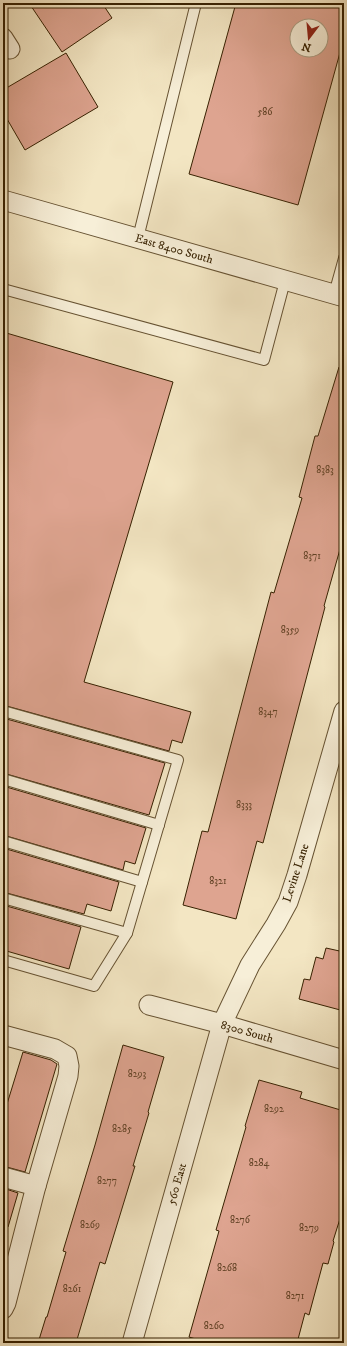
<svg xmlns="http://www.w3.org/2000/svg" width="347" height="1346" viewBox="0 0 347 1346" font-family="'IM FELL DW Pica',serif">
<rect width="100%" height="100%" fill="#f3e6c3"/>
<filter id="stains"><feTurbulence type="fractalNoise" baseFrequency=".005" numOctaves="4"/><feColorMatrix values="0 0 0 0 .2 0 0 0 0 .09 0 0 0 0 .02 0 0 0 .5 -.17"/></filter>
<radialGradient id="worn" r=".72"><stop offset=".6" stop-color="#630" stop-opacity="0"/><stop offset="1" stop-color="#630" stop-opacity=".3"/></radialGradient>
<!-- building -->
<g fill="#dea490" stroke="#372101" fill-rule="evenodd">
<path d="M 29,3 L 102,3 L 112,18 L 62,52 Z"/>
<path d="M 236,3 L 344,3 L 344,38 L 298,205 L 189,174 ZM 297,26 L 321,26 L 321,50 L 297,50 Z"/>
<path d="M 66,53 L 98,107 L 25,150 L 3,112 L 3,90 Z"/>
<path d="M 3,332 L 173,382 L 84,682 L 191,712 L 182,743 L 172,740 L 169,751 L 3,705 Z"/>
<path d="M 339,367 L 344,367 L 344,535 L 324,606 L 325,607 L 263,843 L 257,841 L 236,919 L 183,905 L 202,831 L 208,832 L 271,592 L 274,593 L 302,498 L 299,497 L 315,436 L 318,436 Z"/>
<path d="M 3,718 L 165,763 L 149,815 L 3,773 Z"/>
<path d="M 3,786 L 146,828 L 135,864 L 125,861 L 123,870 L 3,835 Z"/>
<path d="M 3,848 L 119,882 L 111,911 L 87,904 L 84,914 L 3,892 Z"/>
<path d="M 3,905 L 81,927 L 69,969 L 3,950 Z"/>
<path d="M 326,948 L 344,952 L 344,1011 L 299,999 L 304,979 L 310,980 L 316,957 L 323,959 Z"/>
<path d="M 123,1045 L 164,1057 L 148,1112 L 149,1113 L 133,1166 L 135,1166 L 105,1264 L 100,1262 L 76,1343 L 38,1343 L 46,1317 L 47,1317 L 66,1252 L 63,1251 L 95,1145 Z"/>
<path d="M 23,1052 L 51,1060 L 57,1064 L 25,1172 L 3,1166 L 3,1117 Z"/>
<path d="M 259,1080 L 302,1092 L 300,1098 L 344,1111 L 344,1206 L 333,1241 L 334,1242 L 328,1264 L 323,1263 L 309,1315 L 305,1313 L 297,1343 L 209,1343 L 189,1337 L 219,1231 L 216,1230 L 246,1127 L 245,1126 Z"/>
<path d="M 3,1188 L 18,1193 L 8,1227 L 3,1227 Z"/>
</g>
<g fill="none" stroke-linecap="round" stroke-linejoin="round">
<defs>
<g id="service">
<path d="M 138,238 L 196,3"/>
<path d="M 3,289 L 264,360 L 285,281"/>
<path d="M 334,294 L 344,258"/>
<path d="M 3,711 L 178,760 L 127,933 L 94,986 L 3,960"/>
<path d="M 3,779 L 159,825"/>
<path d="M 3,841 L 142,882"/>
<path d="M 3,898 L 127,933"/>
</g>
<g id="minor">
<path d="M 3,38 L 10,49"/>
<path d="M 3,200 L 344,297"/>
<path d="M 149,1005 L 222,1024 L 344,1060"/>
<path d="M 3,1035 L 55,1049 L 67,1056 L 69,1066 L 68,1076 L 36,1186 L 6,1303 L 3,1309"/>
<path d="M 3,1177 L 36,1186"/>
<path d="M 132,1343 L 222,1024 L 250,965 L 276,924 L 288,902 L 297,875 L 344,711"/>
</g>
</defs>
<!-- service casing -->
<use href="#service" stroke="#665232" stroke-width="12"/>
<!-- minor casing -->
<use href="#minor" stroke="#665232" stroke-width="21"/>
<!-- service -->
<use href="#service" stroke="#f7efd8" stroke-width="10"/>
<!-- minor -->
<use href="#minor" stroke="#f7efd8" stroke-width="19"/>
</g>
<g text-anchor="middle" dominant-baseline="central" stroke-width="3" stroke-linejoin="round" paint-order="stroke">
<!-- number labels -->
<g font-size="10" fill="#614225">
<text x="265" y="112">586</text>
<text x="325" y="470">8383</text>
<text x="312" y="556">8371</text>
<text x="290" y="630">8359</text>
<text x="268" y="712">8347</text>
<text x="244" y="805">8333</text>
<text x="218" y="881">8321</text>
<text x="137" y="1074">8293</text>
<text x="274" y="1109">8292</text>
<text x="122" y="1129">8285</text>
<text x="259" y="1163">8284</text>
<text x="107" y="1181">8277</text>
<text x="240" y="1220">8276</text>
<text x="90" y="1225">8269</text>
<text x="309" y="1228">8279</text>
<text x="227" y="1268">8268</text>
<text x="72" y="1289">8261</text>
<text x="295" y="1296">8271</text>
<text x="214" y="1326">8260</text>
</g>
<!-- street labels -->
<g font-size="12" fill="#372101" stroke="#f7efd8">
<text transform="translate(174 249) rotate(16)">East 8400 South</text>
<text transform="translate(296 873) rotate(-72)">Levine Lane</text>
<text transform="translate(247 1032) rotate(16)">8300 South</text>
<text transform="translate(177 1184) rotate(-74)">560 East</text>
</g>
</g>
<!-- margin -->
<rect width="347" height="1346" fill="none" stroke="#f3e6c3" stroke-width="16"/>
<rect x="4" y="4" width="339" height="1338" fill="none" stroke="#372101" stroke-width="2"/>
<rect x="8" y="8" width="331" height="1330" fill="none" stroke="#372101"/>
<!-- north arrow -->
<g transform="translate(309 38) rotate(196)"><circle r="19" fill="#f7efd8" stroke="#aa9d82"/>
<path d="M0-3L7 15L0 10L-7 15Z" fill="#8f2418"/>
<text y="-6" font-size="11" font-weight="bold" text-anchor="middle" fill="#372101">N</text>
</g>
<rect width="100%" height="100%" filter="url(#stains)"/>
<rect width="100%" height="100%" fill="url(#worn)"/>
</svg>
